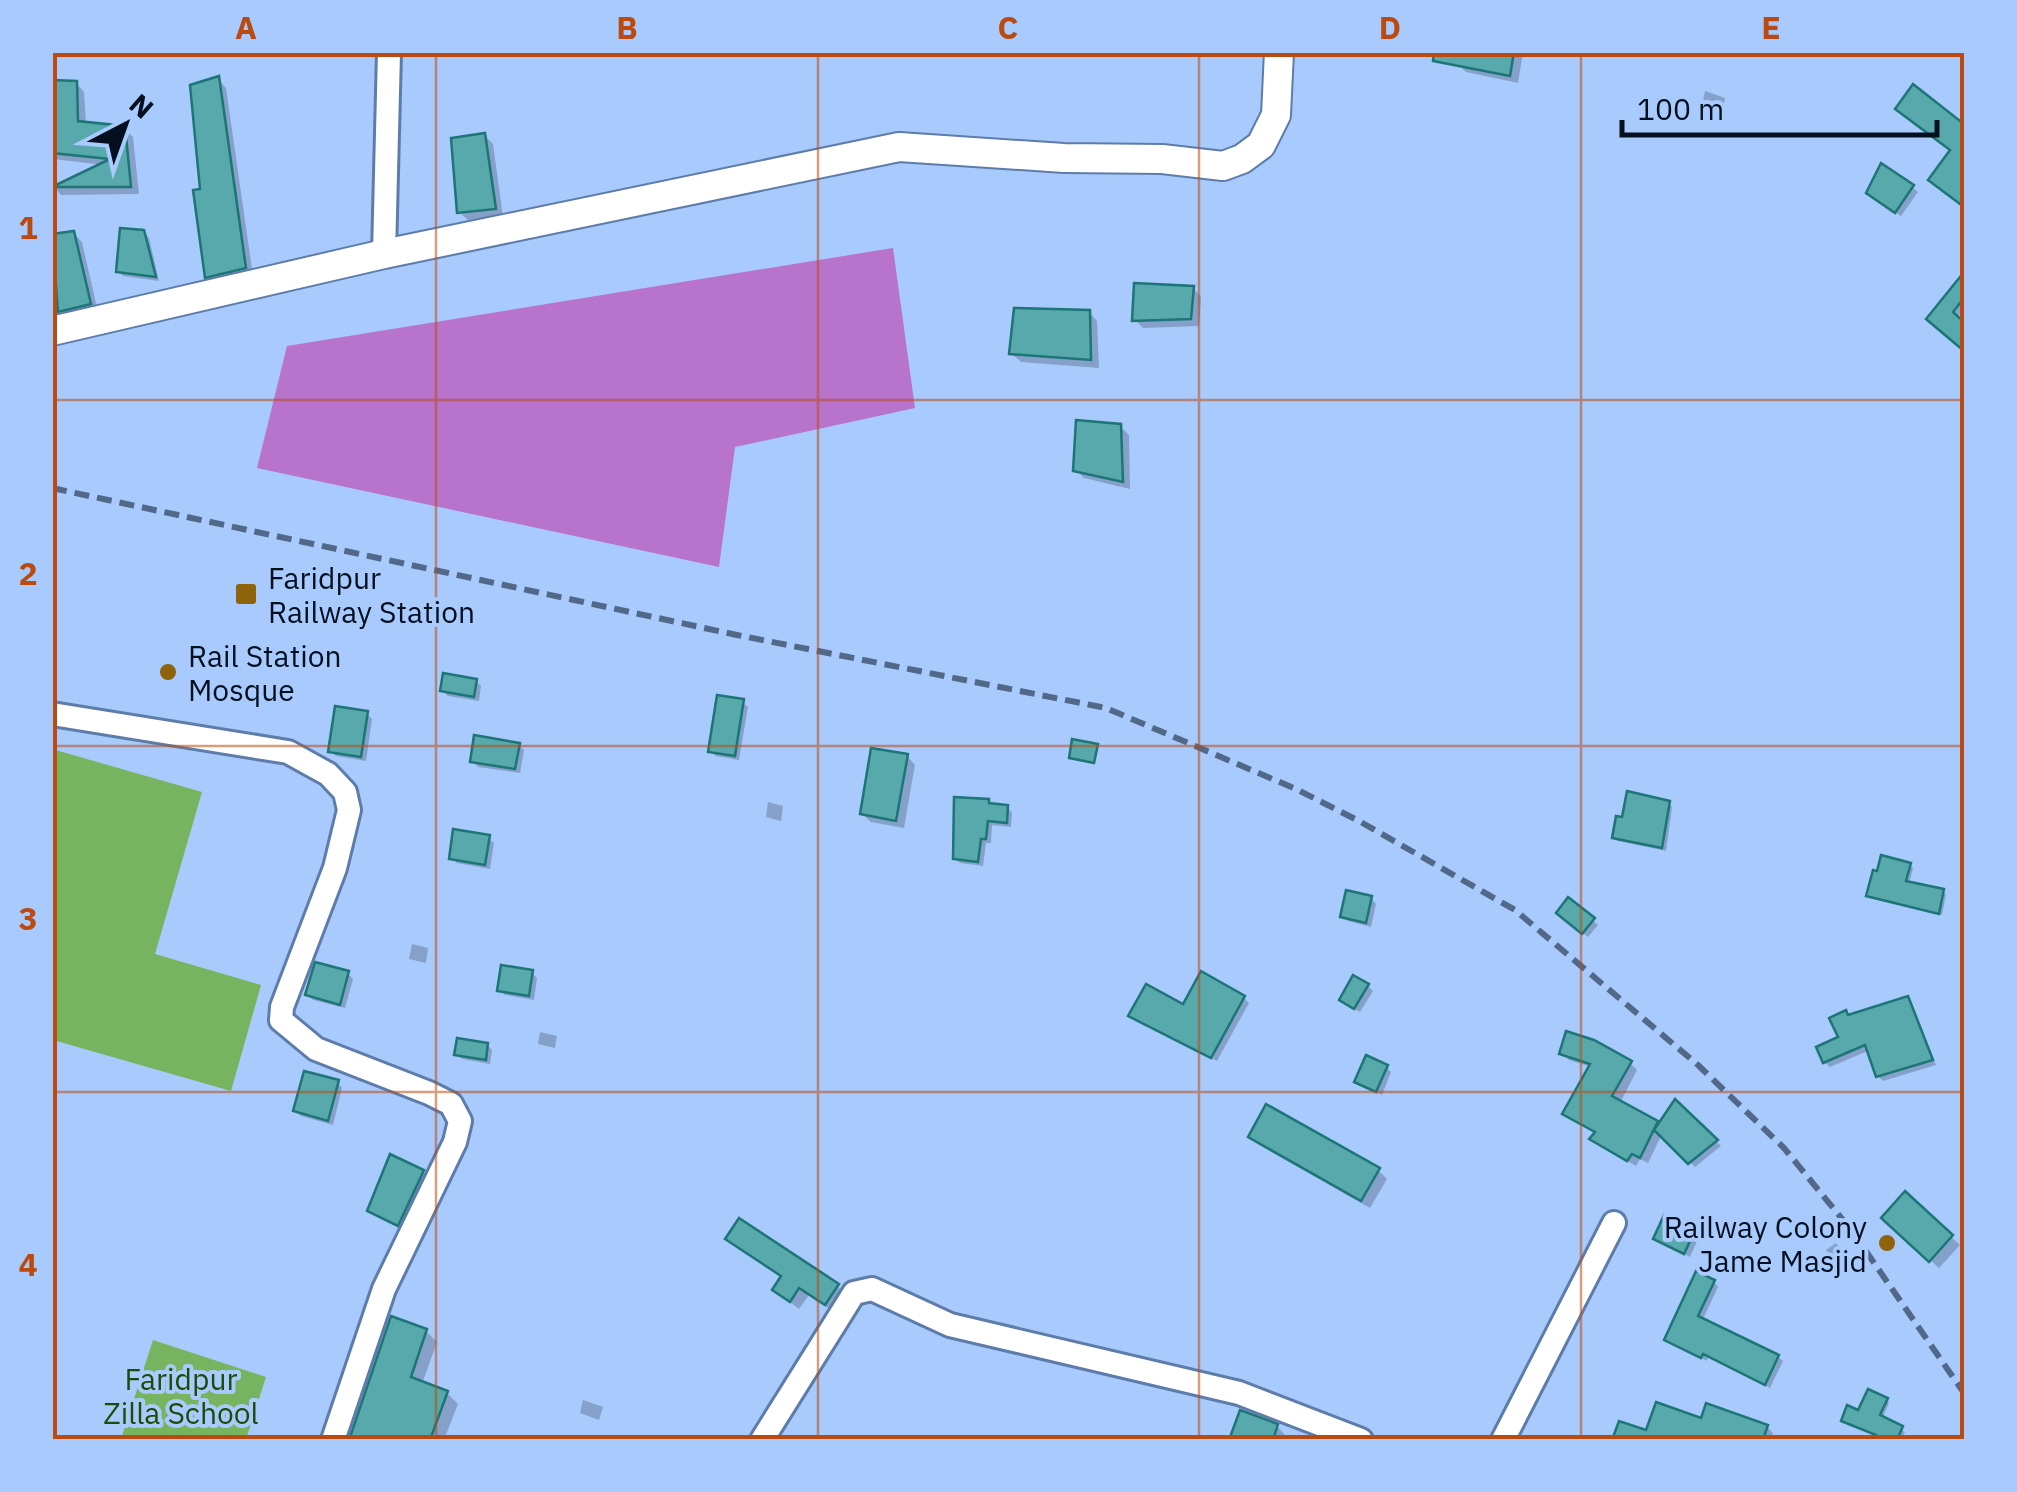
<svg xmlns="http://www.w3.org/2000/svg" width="2017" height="1492" viewBox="0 0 2017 1492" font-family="'IBM Plex Sans',sans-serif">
<rect width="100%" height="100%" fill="#a8cafc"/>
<!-- green -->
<g fill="#76b45f">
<path d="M 52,749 L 202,792 L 155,954 L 261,985 L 231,1091 L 53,1040 Z"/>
<path d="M 153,1340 L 266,1377 L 246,1439 L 121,1439 Z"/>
</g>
<!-- water -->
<path fill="#b873cd" d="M 893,248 L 915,408 L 735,447 L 719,567 L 257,468 L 287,346 Z"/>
<!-- shadow -->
<g fill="#0003">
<path d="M 1459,52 L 1523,52 L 1518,83 L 1466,72 L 1457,64 Z"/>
<path d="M 218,79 L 226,88 L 253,276 L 216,285 L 208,276 L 203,191 Z"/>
<path d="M 52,83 L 76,83 L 84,92 L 86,124 L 124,129 L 133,137 L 139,194 L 61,195 L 55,188 L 104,165 L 52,159 Z"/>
<path d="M 1705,91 L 1725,98 L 1722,111 L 1702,105 Z"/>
<path d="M 484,135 L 493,144 L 503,217 L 468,220 L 459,212 Z"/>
<path d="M 1912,187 L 1918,192 L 1901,216 L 1874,198 Z"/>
<path d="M 143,232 L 149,238 L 159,281 L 123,276 L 118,271 Z"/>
<path d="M 74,234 L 82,242 L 98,312 L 69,319 L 60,310 L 52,237 Z"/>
<path d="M 1958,284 L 1964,290 L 1964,309 L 1957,318 L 1964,325 L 1964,348 L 1934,324 Z"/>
<path d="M 1193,288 L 1201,297 L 1199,326 L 1143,328 L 1135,320 Z"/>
<path d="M 1089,312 L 1097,321 L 1099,368 L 1021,362 L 1012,354 Z"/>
<path d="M 1120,426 L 1129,435 L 1130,489 L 1084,478 L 1076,470 Z"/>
<path d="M 476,681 L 481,686 L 479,701 L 448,696 L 442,690 Z"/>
<path d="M 742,702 L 748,707 L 739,760 L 716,756 L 711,751 Z"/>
<path d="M 367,714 L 372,719 L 366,761 L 336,756 L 331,751 Z"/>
<path d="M 518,745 L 524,750 L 520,773 L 478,767 L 473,761 Z"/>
<path d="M 907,756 L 915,765 L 904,828 L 871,822 L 862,814 Z"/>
<path d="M 768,802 L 783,806 L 781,821 L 766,817 Z"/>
<path d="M 988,802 L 992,806 L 1007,807 L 1012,813 L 1011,827 L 992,825 L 991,843 L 986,843 L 983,866 L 960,863 L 955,858 Z"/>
<path d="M 1668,803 L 1672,807 L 1666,851 L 1618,841 L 1614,837 Z"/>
<path d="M 488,838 L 494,843 L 490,869 L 457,863 L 452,858 Z"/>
<path d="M 1909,865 L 1913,868 L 1909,884 L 1946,894 L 1942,915 L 1869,896 Z"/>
<path d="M 1371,898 L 1376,904 L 1371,927 L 1348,921 L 1343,916 Z"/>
<path d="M 1569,901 L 1598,925 L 1588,937 L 1564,918 Z"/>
<path d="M 412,944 L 428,948 L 426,963 L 409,959 Z"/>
<path d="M 532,973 L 537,978 L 534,1000 L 505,995 L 499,990 Z"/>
<path d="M 348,974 L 353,979 L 345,1008 L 313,1000 L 308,995 Z"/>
<path d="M 1368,986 L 1373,991 L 1360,1012 L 1347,1005 Z"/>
<path d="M 1244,998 L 1249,1003 L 1217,1061 L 1131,1016 Z"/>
<path d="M 1907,999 L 1912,1004 L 1936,1065 L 1883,1081 L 1878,1076 L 1870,1050 L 1830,1067 L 1825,1062 L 1841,1039 L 1849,1018 Z"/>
<path d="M 540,1032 L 557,1036 L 555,1048 L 538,1044 Z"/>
<path d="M 487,1045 L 492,1050 L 490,1064 L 462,1059 L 457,1054 Z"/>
<path d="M 1562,1053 L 1630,1063 L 1637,1070 L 1620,1103 L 1660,1126 L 1676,1103 L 1721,1146 L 1695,1167 L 1662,1134 L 1648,1163 L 1640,1159 L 1636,1166 L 1600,1146 L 1593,1139 L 1596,1134 L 1565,1113 L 1591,1067 L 1569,1060 Z"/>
<path d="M 1386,1067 L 1391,1072 L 1382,1095 L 1357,1081 Z"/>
<path d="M 337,1082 L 342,1088 L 333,1125 L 301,1116 L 296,1111 Z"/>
<path d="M 1251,1137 L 1378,1170 L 1387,1179 L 1370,1208 L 1259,1145 Z"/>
<path d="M 423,1172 L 428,1177 L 403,1229 L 370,1211 Z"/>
<path d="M 1905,1195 L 1960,1245 L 1939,1268 L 1884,1218 Z"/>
<path d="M 1694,1232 L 1699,1237 L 1690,1257 L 1656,1239 Z"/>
<path d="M 728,1239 L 837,1286 L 846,1294 L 834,1312 L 809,1295 L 799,1309 L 775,1290 L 783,1278 Z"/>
<path d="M 1836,1243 L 1851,1262 L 1841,1270 L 1826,1250 Z"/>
<path d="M 1714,1282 L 1718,1287 L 1702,1321 L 1778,1357 L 1783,1361 L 1770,1388 L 1708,1357 L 1707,1361 L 1667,1339 Z"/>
<path d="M 426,1331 L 437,1342 L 422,1384 L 447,1393 L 458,1404 L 444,1440 L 350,1440 Z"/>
<path d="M 583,1400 L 603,1407 L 599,1420 L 580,1413 Z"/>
<path d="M 1886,1400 L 1889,1403 L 1882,1419 L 1905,1432 L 1901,1440 L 1877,1440 L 1878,1436 L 1844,1421 Z"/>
<path d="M 1702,1421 L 1767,1427 L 1773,1433 L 1771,1440 L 1615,1440 Z"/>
<path d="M 1277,1426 L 1285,1435 L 1284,1440 L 1232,1440 Z"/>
</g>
<!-- building -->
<g fill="#58a9ab" stroke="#1d7577" stroke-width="2.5">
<path d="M 1434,52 L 1514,52 L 1510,76 L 1433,61 Z"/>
<path d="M 219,76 L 246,268 L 205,278 L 193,190 L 200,189 L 190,85 Z"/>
<path d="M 52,80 L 77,81 L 78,121 L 125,126 L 131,187 L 52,187 L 110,159 L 52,153 Z"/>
<path d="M 1913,84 L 1964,124 L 1964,207 L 1928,180 L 1950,150 L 1895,109 Z"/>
<path d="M 485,133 L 496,209 L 457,213 L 451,138 Z"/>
<path d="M 1881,163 L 1914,185 L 1895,213 L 1866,193 Z"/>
<path d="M 120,228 L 144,230 L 156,277 L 116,272 Z"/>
<path d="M 74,231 L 91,304 L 58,312 L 52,234 Z"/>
<path d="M 1964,272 L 1964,298 L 1953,312 L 1964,322 L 1964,351 L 1926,319 Z"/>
<path d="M 1134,283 L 1194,286 L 1191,319 L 1132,321 Z"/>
<path d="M 1014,308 L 1090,310 L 1091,360 L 1009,354 Z"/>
<path d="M 1076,420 L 1121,424 L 1123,482 L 1073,471 Z"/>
<path d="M 443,673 L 477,679 L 474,697 L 440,691 Z"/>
<path d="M 717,695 L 744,699 L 735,756 L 708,752 Z"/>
<path d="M 335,706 L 368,711 L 361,757 L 328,752 Z"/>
<path d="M 474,735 L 520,743 L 515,769 L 470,762 Z"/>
<path d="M 1072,739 L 1098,744 L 1094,763 L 1069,758 Z"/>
<path d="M 871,748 L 908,754 L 896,821 L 860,814 Z"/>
<path d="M 1627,791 L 1670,801 L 1662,848 L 1612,838 L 1616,816 L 1622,817 Z"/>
<path d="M 954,797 L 989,799 L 989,803 L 1008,805 L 1007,823 L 988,821 L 986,839 L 981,839 L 978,862 L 953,859 Z"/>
<path d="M 453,829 L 490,835 L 485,865 L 449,859 Z"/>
<path d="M 1881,855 L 1911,863 L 1906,881 L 1944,889 L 1939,914 L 1866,896 L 1873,870 L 1877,871 Z"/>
<path d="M 1346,890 L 1372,896 L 1366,923 L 1340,917 Z"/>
<path d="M 1568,897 L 1595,918 L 1582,934 L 1556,913 Z"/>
<path d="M 315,962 L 349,971 L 340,1005 L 305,995 Z"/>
<path d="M 501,965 L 533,970 L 529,996 L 497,991 Z"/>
<path d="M 1201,971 L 1245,996 L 1211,1058 L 1128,1016 L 1146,984 L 1183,1004 Z"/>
<path d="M 1353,975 L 1369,984 L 1354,1009 L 1339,1000 Z"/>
<path d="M 1908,996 L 1933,1060 L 1876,1077 L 1865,1045 L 1823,1063 L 1816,1047 L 1838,1037 L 1829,1018 L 1846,1010 L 1848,1015 Z"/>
<path d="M 1566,1031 L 1594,1040 L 1632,1061 L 1612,1096 L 1658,1121 L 1640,1158 L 1632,1154 L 1627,1161 L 1589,1139 L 1595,1132 L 1562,1114 L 1590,1064 L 1559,1054 Z"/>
<path d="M 457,1038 L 488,1043 L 486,1060 L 454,1055 Z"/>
<path d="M 1366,1055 L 1388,1065 L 1376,1092 L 1354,1082 Z"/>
<path d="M 304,1071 L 339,1080 L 328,1121 L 293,1111 Z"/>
<path d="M 1675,1099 L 1718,1140 L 1688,1164 L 1654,1130 Z"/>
<path d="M 1266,1104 L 1380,1168 L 1361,1201 L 1248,1137 Z"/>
<path d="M 390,1154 L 424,1170 L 398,1226 L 367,1211 Z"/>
<path d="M 1905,1191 L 1953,1235 L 1929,1262 L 1881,1218 Z"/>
<path d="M 1664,1215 L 1695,1230 L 1684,1254 L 1653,1239 Z"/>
<path d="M 739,1218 L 839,1284 L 825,1305 L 799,1288 L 790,1302 L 772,1290 L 781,1276 L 725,1239 Z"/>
<path d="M 1696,1271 L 1715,1280 L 1698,1316 L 1779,1355 L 1765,1385 L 1703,1354 L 1701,1358 L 1664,1340 Z"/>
<path d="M 391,1316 L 427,1329 L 411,1377 L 448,1391 L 430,1440 L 349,1440 Z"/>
<path d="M 1868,1389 L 1888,1398 L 1880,1415 L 1903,1426 L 1897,1440 L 1874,1440 L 1876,1435 L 1841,1421 L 1847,1405 L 1858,1410 Z"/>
<path d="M 1656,1402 L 1701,1418 L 1706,1403 L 1768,1425 L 1763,1440 L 1612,1440 L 1619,1421 L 1646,1430 Z"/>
<path d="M 1240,1410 L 1278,1424 L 1273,1440 L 1229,1440 Z"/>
</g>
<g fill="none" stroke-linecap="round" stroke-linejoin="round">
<defs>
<g id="minor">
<path d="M 384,254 L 389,52"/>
<path d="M 52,714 L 288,752 L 328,774 L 345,792 L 349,810 L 335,868 L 282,1007 L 281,1020 L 316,1049 L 429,1093 L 451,1104 L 460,1121 L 455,1142 L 384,1289 L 333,1440"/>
<path d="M 762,1440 L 854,1293 L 872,1289 L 950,1325 L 1239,1393 L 1361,1440"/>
<path d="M 1503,1440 L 1614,1223"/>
</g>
<path id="tertiary" d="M 52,331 L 384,254 L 899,147 L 1064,158 L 1162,159 L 1223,166 L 1242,159 L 1261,145 L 1276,115 L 1279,52"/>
</defs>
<!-- minor casing -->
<use href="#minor" stroke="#5d7ca9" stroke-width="28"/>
<!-- tertiary casing -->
<use href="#tertiary" stroke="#5d7ca9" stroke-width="32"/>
<!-- minor -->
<use href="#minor" stroke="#fff" stroke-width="22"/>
<!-- tertiary -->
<use href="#tertiary" stroke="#fff" stroke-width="28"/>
<!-- rail -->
<path stroke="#526889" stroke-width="6" stroke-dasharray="15 8" stroke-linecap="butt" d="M 52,488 L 737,635 L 1106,708 L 1296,789 L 1359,821 L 1515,910 L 1698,1065 L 1784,1148 L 1852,1231 L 1964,1393"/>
</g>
<!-- grid -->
<path fill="none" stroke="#ba4a10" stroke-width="2.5" stroke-opacity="0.55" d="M 436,52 L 436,1440M 818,52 L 818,1440M 1199,52 L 1199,1440M 1581,52 L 1581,1440M 52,400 L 1964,400M 52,746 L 1964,746M 52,1092 L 1964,1092"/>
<!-- markers -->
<g fill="#8e6309" stroke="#a8cafc" stroke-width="4">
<rect x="234" y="582" width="24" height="24" rx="5"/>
<circle cx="168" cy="672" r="10"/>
<circle cx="1887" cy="1243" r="10"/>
</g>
<g text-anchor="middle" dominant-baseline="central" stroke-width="8" stroke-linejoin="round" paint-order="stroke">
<!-- poi labels -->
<g font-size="30" fill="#040f20" stroke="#a8cafc" text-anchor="start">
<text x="268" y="577">Faridpur<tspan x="268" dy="34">Railway Station</tspan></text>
<text x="188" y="655">Rail Station<tspan x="188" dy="34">Mosque</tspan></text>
<text x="1867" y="1226" text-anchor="end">Railway Colony<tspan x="1867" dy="34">Jame Masjid</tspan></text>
</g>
<!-- park labels -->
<g font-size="30" fill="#1e4b07" stroke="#a8cafc">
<text x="181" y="1378">Faridpur<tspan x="181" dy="34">Zilla School</tspan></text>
</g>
</g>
<!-- border -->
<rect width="2017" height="1492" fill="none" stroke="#a8cafc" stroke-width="110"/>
<!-- north arrow -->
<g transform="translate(125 125) rotate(41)" stroke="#a8cafc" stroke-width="8" paint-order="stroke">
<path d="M0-8L18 38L0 25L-18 38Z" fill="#040f20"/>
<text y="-15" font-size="28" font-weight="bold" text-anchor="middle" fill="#040f20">N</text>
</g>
<!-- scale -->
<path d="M1622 120v15h315v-15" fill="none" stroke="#040f20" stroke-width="5"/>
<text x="1637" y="120" font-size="30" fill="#040f20" stroke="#a8cafc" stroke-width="8" paint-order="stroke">100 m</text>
<rect x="55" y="55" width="1907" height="1382" fill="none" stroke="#ba4a10" stroke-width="4"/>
<g font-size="32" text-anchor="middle" font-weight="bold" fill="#ba4a10">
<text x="246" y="39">A</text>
<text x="627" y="39">B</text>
<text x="1008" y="39">C</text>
<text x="1390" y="39">D</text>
<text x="1771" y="39">E</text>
<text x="28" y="239">1</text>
<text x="28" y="585">2</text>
<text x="28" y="930">3</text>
<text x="28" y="1276">4</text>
</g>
</svg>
